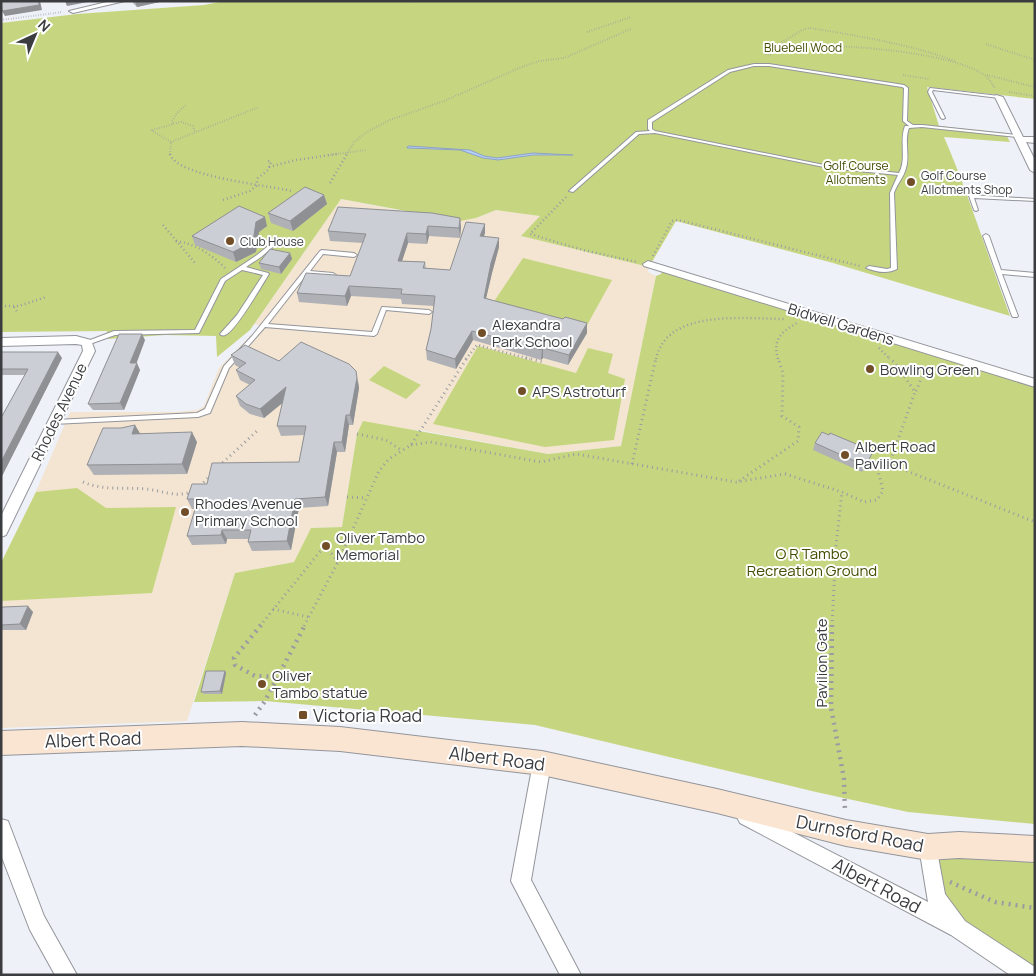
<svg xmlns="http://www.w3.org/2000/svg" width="1036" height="976" viewBox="0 0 1036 976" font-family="Manrope,sans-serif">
<rect width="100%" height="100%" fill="#eef1f7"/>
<!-- education -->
<path fill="#f3e5d1" d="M 341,199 L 449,220 L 476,218 L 496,210 L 541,216 L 521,236 L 649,267 L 648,272 L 656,276 L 621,446 L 548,454 L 419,430 L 357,434 L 342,527 L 311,528 L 294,562 L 235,573 L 187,721 L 1,728 L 1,563 L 38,487 L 70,412 L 177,412 L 198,410 L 204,406 L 219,368 L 251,335 L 264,327 L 254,324 Z"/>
<!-- green -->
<g fill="#c6d680">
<path d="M 224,1 L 1035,1 L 1035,99 L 927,87 L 939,126 L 1005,133 L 1010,142 L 944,137 C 969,195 988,256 1010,316 L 833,263 L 676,221 L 649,267 L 521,236 L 540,216 L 496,210 L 476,218 L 460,221 L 341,199 L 250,330 L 217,357 L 216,336 L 165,335 L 107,339 L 107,331 L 1,332 L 1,23 L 77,14 L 204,5 Z"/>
<path d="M 523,258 L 612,280 L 586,327 L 493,303 Z"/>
<path d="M 663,269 L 1035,383 L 1035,824 L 908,812 L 816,792 L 535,725 L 265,701 L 194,702 L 235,573 L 294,562 L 311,528 L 342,527 L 357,434 L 363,421 L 548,454 L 621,446 L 656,276 L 661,274 Z"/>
<path d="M 478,346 L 576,373 L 588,348 L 613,354 L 608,373 L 625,379 L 614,440 L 545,447 L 433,424 Z"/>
<path d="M 384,366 L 421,385 L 406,399 L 369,380 Z"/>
<path d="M 77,488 L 106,508 L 176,507 L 152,593 L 1,601 L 1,563 L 36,492 Z"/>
<path d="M 928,847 L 1035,849 L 1035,975 L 944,910 Z"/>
</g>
<!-- water -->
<path fill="#b1cefc" stroke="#8ea2c3" d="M 408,146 L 470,150 L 484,156 L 497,158 L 533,153 L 573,155 L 533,155 L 498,160 L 483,158 L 460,150 L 407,148 Z"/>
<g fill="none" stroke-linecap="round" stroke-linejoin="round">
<defs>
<g id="lane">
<path d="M 754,64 L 769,64 L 904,85 L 908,88 L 907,121 L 913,125 L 922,125 L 1017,135 L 1019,136 L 1017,137 L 922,127 L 909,128 C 904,141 910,155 906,168 C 904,177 897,184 894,193 L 897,269 C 888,274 876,272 866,268 L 869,266 L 887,269 L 891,268 L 890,193 L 898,175 L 829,168 L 655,133 L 639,134 L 573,192 L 569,191 L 636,132 L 650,131 L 648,129 L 648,120 L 728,70 ZM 754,66 L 769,66 L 902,87 L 904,88 L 903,121 L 909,126 L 905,126 C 899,141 907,159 899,173 L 829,166 L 655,131 L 652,129 L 652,122 L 730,72 Z"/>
<path d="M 930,88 L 999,96 L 1001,97 L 999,98 L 933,90 L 932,92 L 945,118 L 943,119 L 941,118 L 928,92 Z"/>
<path d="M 969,195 L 1035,199 L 1035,201 L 974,198 L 978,210 L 976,211 L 974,210 L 969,196 Z"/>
<path d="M 986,234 L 989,236 L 1001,270 L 1035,273 L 1035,277 L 1002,274 L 1018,316 L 1017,317 L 1013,317 L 1012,316 L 983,236 Z"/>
<path d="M 278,238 L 280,239 L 280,241 L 261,257 L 246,267 L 268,273 L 269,274 C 262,285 235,332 225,335 C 224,336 222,335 221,335 L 220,334 L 237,315 L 263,275 L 242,270 L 225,281 L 199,333 L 115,335 L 87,345 L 84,343 L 85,342 L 114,331 L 195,330 L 221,279 L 257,255 Z"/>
<path d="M 322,250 L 354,253 L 357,255 L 354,257 L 323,254 L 310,271 L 333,273 L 336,275 L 335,276 L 307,274 L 268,324 L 372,332 L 382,307 L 429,310 L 432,312 L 429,314 L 386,310 L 377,334 L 374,336 L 265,327 L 229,368 L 210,413 L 198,417 L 53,424 L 52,422 L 55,420 L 197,413 L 205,409 L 224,366 L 252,336 L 320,251 Z"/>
</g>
<g id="street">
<path d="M 111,1 L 125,1 L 73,13 L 69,11 Z"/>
<path d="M 996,95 L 1003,97 L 1023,137 L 1035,137 L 1035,143 L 1026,142 L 1035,160 L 1035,173 L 1030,170 L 995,97 Z"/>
<path d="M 648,261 L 1035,379 L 1035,387 L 644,266 L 643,264 Z"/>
<path d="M 76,336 L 91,340 L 95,351 L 6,535 L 1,537 L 1,516 L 83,351 L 82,345 L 76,344 L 1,346 L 1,338 Z"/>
<path d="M 542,754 L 548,757 L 551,763 L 531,880 L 581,975 L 560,975 L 511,881 L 533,763 L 536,757 Z"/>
<path d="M 746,808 L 928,902 L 919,847 L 921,840 L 928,838 L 935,840 L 945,894 L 965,921 L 1035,967 L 1035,975 L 1010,975 L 951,935 L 740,823 L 737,817 L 740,811 Z"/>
<path d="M 1,819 L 8,821 L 44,916 L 77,975 L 55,975 L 30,930 L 1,855 Z"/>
</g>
<path id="secondary" d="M 242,722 L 340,727 L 542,751 L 717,789 L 846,820 L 928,834 L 959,832 L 1035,836 L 1035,862 L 959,858 L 928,860 L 846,846 L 717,813 L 542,775 L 340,751 L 242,746 L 1,755 L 1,731 Z"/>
</defs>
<!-- lane casing -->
<use href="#lane" stroke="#93959b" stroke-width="2"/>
<!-- street casing -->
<use href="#street" stroke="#93959b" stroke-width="2"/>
<!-- secondary casing -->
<use href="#secondary" stroke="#93959b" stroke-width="2"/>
<!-- path-far3 -->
<g stroke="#9a9ca1" stroke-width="2" stroke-dasharray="0.5 2" stroke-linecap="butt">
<path d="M 409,2 L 414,1"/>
<path d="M 1,20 L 63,12"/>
<path d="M 587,32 L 631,17"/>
<path d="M 986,44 L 1035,60"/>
<path d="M 771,49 L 802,30 L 810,28 C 859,36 909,44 955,61"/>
<path d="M 771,55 L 766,54 L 768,51 C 783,49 798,46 814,46 C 853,45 955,53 986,76 C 989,79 992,84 995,88"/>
<path d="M 903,75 L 929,79"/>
<path d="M 987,75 L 1035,87"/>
<path d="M 1009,92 L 1035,96"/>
<path d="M 173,123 L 172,121 L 177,113 L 186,105"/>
<path d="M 151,130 L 171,142 L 170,155"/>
<path d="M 152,130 L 181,122 L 193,126 L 195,133"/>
<path d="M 171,142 L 259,107"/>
<path d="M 328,155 L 367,150"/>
<path d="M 346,155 L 354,142 L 367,132 L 390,120 L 444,101 L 519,68 L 539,61 L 564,58 L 631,29"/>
</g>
<!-- path-far2 -->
<g stroke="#9a9ca1" stroke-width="2.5" stroke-dasharray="1 3" stroke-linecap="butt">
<path d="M 170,154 C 177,177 268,185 291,191"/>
<path d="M 269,167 L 296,160 L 337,154"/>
<path d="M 330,183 L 347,154"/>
<path d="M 566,197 L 530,234 L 583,250 L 637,262"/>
<path d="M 223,200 L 250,191 L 256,186 L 258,178 L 268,170 L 271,162 L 267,160"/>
<path d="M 163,225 L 195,263"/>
<path d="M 176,241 C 196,244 211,254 225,268"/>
<path d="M 653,256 L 672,221 L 678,220 L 860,266"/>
<path d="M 1,306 L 19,306 L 46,297"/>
<path d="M 14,307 L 18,313"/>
<path d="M 879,348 L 890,359"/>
<path d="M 466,359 L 477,345 L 530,359"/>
<path d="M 656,359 C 667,308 745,319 784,319"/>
<path d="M 778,359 C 772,339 782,331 799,322"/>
</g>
<!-- path-far1 -->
<g stroke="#9a9ca1" stroke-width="3" stroke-dasharray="1 4" stroke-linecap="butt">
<path d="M 526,358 L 543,362"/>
<path d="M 916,391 L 924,372"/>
<path d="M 357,434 L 386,440 L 401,450"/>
<path d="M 411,445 L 430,442 L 541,462 L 576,454 L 736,482 L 785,474 L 842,492 L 864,502 L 877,500 L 883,491 L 879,474 L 882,461 L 1035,522"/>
<path d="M 632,464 L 656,358"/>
<path d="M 889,465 L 915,392 L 896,364 L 889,358"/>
<path d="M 219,466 L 257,431"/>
<path d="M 739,481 L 798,441 L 799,427 L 782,416 L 783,373 L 778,358"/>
<path d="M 83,482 C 104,491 123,487 145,489 C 161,490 175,498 191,492"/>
<path d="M 200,486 L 212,474"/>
<path d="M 347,497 L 367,498"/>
<path d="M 273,609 L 308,617"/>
<path d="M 260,626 L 322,549 L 329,550 L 338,562"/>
<path d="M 304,626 L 338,562 L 379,471 L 389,459 L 411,445 L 467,358"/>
<path d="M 832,626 L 836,545 L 842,492"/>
</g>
<!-- path -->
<g stroke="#9a9ca1" stroke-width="4.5" stroke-dasharray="2 5" stroke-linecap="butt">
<path d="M 261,625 L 234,658 L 235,665 L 255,676 L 277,677"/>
<path d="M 832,625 L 831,707 L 844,779 L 845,812"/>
<path d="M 255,715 L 265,701 L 305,625"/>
<path d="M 950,882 L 995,902 L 1035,908"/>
</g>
<!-- lane -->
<use href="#lane" fill="#fff" fill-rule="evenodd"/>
<!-- street -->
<use href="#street" fill="#fff" fill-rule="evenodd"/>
<!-- secondary -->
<use href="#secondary" fill="#fae5d3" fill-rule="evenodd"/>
</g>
<!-- wall -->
<g fill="#afb1b6">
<path d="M 131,1 L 164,1 L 137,7 Z"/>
<path d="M 324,195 L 327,204 L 293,231 L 271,223 L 268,213 Z"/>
<path d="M 460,218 L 461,228 L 460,238 L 429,236 L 427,244 L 408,243 L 402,261 L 425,262 L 426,269 L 450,270 L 485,233 L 484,236 L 499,247 L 492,273 L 486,298 L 587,333 L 568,365 L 543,358 L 541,360 L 473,340 L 456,369 L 427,360 L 426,350 L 431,329 L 434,306 L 402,304 L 401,299 L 351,296 L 347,306 L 299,302 L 297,293 L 350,276 L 363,243 L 330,241 L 328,231 Z"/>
<path d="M 267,226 L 259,232 L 256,252 L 236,262 L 195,245 L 192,236 Z"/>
<path d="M 290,253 L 292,259 L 281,274 L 261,269 L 259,263 Z"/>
<path d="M 145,340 L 136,363 L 140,370 L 124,410 L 93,410 L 88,404 Z"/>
<path d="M 1,352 L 62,358 L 1,478 L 1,418 L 25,375 L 1,375 Z"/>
<path d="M 231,355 L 279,361 L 358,381 L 359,388 L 353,425 L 349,425 L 345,452 L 337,452 L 328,506 L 299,508 L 291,550 L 252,551 L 248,542 L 248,539 L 227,539 L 226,544 L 192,545 L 187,536 L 195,509 L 192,509 L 187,499 L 207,484 L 299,462 L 304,435 L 281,436 L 277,426 L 283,402 L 264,418 L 250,414 L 240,406 L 236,396 L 250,385 L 240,380 L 236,370 L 240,368 L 235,365 Z"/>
<path d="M 140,433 L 197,442 L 187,474 L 94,475 L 87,465 Z"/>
<path d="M 829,435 L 866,466 L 862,472 L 813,450 L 815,443 Z"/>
<path d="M 1,609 L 33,612 L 26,630 L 1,630 Z"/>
<path d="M 225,671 L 226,673 L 222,694 L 204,694 L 201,692 Z"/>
</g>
<!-- shaded-wall -->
<g fill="#8e9094">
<path d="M 39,1 L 40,1 L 42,10 L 5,16 L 2,11 Z"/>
<path d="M 65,1 L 93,1 L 67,6 Z"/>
<path d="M 135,1 L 164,1 L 137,7 Z"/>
<path d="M 324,195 L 327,204 L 293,231 L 290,221 Z"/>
<path d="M 265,217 L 267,226 L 259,232 L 256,252 L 236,262 L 233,252 L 256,222 Z"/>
<path d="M 460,218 L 461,228 L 460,238 L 459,228 Z"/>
<path d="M 485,224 L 485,233 L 480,246 L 480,236 Z"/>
<path d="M 428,226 L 429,236 L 427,244 L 426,234 Z"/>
<path d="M 407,233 L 408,243 L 399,270 L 398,261 Z"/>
<path d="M 499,238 L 499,247 L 492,273 L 484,307 L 484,298 L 491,263 Z"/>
<path d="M 290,253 L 292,259 L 281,274 L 279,267 Z"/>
<path d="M 349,286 L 351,296 L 347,306 L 345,296 Z"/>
<path d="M 587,323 L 587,333 L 568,365 L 569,355 Z"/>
<path d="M 472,331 L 473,340 L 456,369 L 455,359 Z"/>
<path d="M 142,334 L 145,340 L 134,370 L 130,363 Z"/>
<path d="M 543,348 L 543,358 L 541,360 L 542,350 Z"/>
<path d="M 58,352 L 62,358 L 1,478 L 1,462 Z"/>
<path d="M 137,363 L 140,370 L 124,410 L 120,403 Z"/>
<path d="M 356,371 L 359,388 L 353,425 L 350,415 Z"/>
<path d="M 286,387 L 290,397 L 264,418 L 260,409 Z"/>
<path d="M 346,415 L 349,425 L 345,452 L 342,442 Z"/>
<path d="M 135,425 L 141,435 L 132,434 Z"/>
<path d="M 192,432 L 197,442 L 187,474 L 182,464 Z"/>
<path d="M 334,442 L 337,452 L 328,506 L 325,497 Z"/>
<path d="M 295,499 L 299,508 L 291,550 L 287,541 Z"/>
<path d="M 222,530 L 227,539 L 226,544 L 221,535 Z"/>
<path d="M 28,606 L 33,612 L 26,630 L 20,624 Z"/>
<path d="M 225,671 L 226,673 L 222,694 L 220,691 Z"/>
</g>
<!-- building -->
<g fill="#cbced4" stroke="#8e9094">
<path d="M 1,1 L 39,1 L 39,5 L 2,11 Z"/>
<path d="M 305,187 L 324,195 L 290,221 L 268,213 Z"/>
<path d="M 239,206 L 265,217 L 256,222 L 253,242 L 233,252 L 192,236 Z"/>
<path d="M 338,207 L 432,213 L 460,218 L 459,228 L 428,226 L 426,234 L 407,233 L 398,261 L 425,262 L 423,268 L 450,270 L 466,222 L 485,224 L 480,236 L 499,238 L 491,263 L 484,298 L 563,319 L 565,317 L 587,323 L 569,355 L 543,348 L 542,350 L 472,331 L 455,359 L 426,350 L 431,329 L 435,296 L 401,294 L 402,289 L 349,286 L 345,296 L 297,293 L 306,273 L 350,276 L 366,234 L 328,231 Z"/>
<path d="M 270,249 L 290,253 L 279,267 L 259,263 Z"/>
<path d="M 119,334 L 142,334 L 130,363 L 137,363 L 120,403 L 88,404 Z"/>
<path d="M 301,342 L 349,364 L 356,371 L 357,378 L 350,415 L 346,415 L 342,442 L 334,442 L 325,497 L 295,499 L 287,541 L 248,542 L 251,530 L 222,530 L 221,535 L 187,536 L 198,499 L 187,499 L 192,484 L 207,484 L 212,463 L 299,462 L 306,426 L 277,426 L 286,387 L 260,409 L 246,404 L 236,396 L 255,380 L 236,370 L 246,363 L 231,355 L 245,345 L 279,361 Z"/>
<path d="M 1,352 L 58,352 L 1,462 L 1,418 L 28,369 L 1,369 Z"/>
<path d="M 135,425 L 132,434 L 192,432 L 182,464 L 87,465 L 103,428 L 121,428 Z"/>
<path d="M 822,432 L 829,435 L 830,433 L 873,451 L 866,466 L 815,443 Z"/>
<path d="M 28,606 L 20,624 L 1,625 L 1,609 L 3,607 Z"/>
<path d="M 206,671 L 225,671 L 220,691 L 201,692 Z"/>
</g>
<!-- markers -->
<g fill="#724e28" stroke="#fff" stroke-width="2">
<circle cx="911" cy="182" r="5"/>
<circle cx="230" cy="241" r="5"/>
<circle cx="482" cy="333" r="5"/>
<circle cx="870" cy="369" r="5"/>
<circle cx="522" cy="391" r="5"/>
<circle cx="845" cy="455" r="5"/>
<circle cx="185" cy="512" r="5"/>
<circle cx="326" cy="546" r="5"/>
<circle cx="262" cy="684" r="5"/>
<rect x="298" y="710" width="10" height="10" rx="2.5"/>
</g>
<g text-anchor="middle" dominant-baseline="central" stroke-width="4" stroke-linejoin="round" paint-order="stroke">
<!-- far-park labels -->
<g font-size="12" fill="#444d02" stroke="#fff">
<text x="803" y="47">Bluebell Wood</text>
<text x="856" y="165">Golf Course<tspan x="856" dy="14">Allotments</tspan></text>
</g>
<!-- far-poi labels -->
<g font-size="12" fill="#3b3c3f" stroke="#fff" text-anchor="start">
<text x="921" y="175">Golf Course<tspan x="921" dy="14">Allotments Shop</tspan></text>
<text x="240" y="241">Club House</text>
</g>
<!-- poi labels -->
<g font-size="15" fill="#3b3c3f" stroke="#fff" text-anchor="start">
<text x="492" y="324">Alexandra<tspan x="492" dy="17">Park School</tspan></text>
<text x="880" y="369">Bowling Green</text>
<text x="532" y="391">APS Astroturf</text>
<text x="855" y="446">Albert Road<tspan x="855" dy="17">Pavilion</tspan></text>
<text x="195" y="503">Rhodes Avenue<tspan x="195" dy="17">Primary School</tspan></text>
<text x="336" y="537">Oliver Tambo<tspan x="336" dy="17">Memorial</tspan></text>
<text x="272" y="675">Oliver<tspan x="272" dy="17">Tambo statue</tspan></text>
</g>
<!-- street labels -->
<g font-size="15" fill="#3b3c3f" stroke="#fff">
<text transform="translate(841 324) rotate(17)">Bidwell Gardens</text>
<text transform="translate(59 412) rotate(-64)">Rhodes Avenue</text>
<text transform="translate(821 663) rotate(-90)">Pavilion Gate</text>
</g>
<!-- park labels -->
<g font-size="15" fill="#444d02" stroke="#fff">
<text x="812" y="553">O R Tambo<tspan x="812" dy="17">Recreation Ground</tspan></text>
</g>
<!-- near-poi labels -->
<g font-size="18" fill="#3b3c3f" stroke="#fff" text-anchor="start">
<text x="313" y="715">Victoria Road</text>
</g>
<!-- near-street labels -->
<g font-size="18" fill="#3b3c3f" stroke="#fff">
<text transform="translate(93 739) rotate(-2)">Albert Road</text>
<text transform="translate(497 758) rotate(7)">Albert Road</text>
<text transform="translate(860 833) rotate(11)">Durnsford Road</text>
<text transform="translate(877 885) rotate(28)">Albert Road</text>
</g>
</g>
<!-- border -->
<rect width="1036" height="976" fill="none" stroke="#3b3c3f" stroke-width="5"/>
<!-- north arrow -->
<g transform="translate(35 35) rotate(44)" stroke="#ffffff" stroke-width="4" paint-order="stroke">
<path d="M0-4L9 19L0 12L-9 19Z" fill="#3b3c3f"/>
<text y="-8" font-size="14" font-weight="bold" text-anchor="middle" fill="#3b3c3f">N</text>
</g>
</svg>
